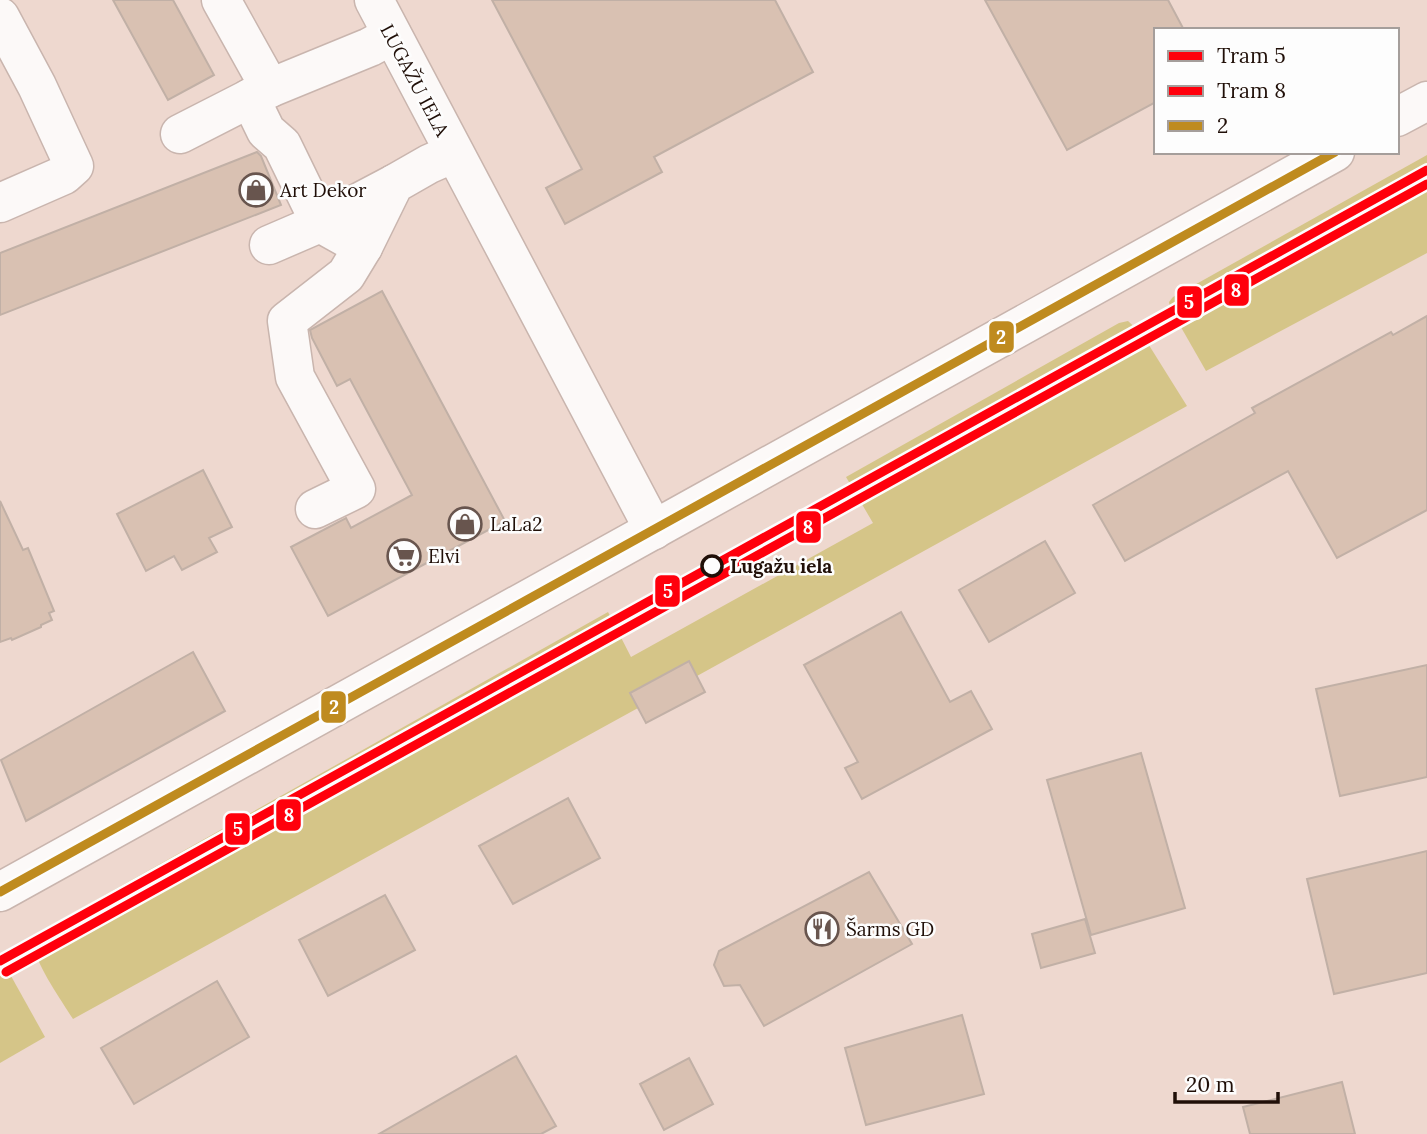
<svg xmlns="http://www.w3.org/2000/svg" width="1427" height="1134" viewBox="0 0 1427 1134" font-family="Lora,serif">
<rect width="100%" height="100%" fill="#eed8cf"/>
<!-- grass -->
<g fill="#d5c588">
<path d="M 1427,155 L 1427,253 L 1206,371 L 1170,308 L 1169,302 L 1173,297 Z"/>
<path d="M 1128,321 L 1142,334 L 1187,406 L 697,676 L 689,661 L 630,693 L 638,708 L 73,1019 C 63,1003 37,966 35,949 C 35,943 37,937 39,932 L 608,612 L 631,657 L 873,523 L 846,477 L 1119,323 Z"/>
<path d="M 0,962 L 6,967 L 45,1037 L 0,1063 Z"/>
</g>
<!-- building -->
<g fill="#d9c1b2" stroke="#c1b0a6" stroke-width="2">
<path d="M 113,0 L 173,0 L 214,75 L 168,100 Z"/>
<path d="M 492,0 L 775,0 L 813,72 L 654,157 L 662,172 L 565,224 L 546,188 L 582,169 Z"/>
<path d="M 985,0 L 1168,0 L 1184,30 L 1156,30 L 1156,102 L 1067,150 Z"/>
<path d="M 257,152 L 261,156 L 281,205 L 0,315 L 0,253 Z"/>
<path d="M 382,291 L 505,521 L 328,616 L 291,547 L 346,518 L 351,528 L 412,495 L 350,379 L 337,386 L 312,338 L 310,330 Z"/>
<path d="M 1427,316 L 1427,510 L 1337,558 L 1288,471 L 1125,561 L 1093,505 L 1255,413 L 1252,408 L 1391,332 L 1393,335 Z"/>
<path d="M 203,470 L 232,527 L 209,538 L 217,552 L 182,570 L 174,556 L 146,571 L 117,514 Z"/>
<path d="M 0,501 L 23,550 L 28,548 L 54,611 L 49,613 L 52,620 L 41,625 L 41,627 L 12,640 L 11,638 L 0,642 Z"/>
<path d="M 1045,541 L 1075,593 L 989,642 L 959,590 Z"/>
<path d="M 901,612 L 950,702 L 971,691 L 992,729 L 862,799 L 845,768 L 858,762 L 804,665 Z"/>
<path d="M 193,652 L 225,711 L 26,821 L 1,760 Z"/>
<path d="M 689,661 L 705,692 L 646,723 L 630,693 Z"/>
<path d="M 1427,665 L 1427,777 L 1340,796 L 1316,689 Z"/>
<path d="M 1141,753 L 1185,908 L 1091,935 L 1047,780 Z"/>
<path d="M 568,798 L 600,858 L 513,904 L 479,846 Z"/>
<path d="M 1427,851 L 1427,973 L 1334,994 L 1307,879 Z"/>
<path d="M 869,872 L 912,944 L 764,1026 L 740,985 L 724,986 L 714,965 L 719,951 Z"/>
<path d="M 385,895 L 415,950 L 328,996 L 299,940 Z"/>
<path d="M 1085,919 L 1095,953 L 1041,968 L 1032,934 Z"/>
<path d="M 217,981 L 249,1037 L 134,1104 L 101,1048 Z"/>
<path d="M 962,1015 L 984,1094 L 866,1125 L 845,1048 Z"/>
<path d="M 516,1056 L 556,1126 L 541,1134 L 379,1134 Z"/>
<path d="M 689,1058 L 713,1104 L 664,1130 L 640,1084 Z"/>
<path d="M 1342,1082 L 1355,1134 L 1250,1134 L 1243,1107 Z"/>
</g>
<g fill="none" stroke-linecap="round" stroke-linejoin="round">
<defs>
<g id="minor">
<path d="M 221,0 L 270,88"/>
<path d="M 374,0 L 654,530"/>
<path d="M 0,17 L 37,86 L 74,166 L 64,175 L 0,203"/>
<path d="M 250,98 L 266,131 L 282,145 L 320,223 L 363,247"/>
<path d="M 180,134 L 270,88 L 370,47 L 392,35"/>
<path d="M 269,245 L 320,223 L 394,184"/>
<path d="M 315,509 L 356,489 L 295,377 L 287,321 L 346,275 L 363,247 L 394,184 L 429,164 L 454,153"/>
</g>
<g id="major">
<path d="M 1397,117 L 1427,101"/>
<path d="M 0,892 C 444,643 891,401 1335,152"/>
</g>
</defs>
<!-- minor casing -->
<use href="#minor" stroke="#c9b5ae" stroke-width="41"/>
<!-- major casing -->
<use href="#major" stroke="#c9b5ae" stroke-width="41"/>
<!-- minor -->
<use href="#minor" stroke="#fcf9f8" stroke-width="38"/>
<!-- major -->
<use href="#major" stroke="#fcf9f8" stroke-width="38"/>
<defs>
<path id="bus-1" d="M 0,892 L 1335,152"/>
</defs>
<!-- bus-1 casing -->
<use href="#bus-1" stroke="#fdfdfd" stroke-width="14"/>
<!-- bus-1 -->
<use href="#bus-1" stroke="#bf8b1f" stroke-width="9"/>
<defs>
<path id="tram-1" d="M 0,961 L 1427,170"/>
<path id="tram-2" d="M 6,972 L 1427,184"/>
</defs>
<!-- tram-1 casing -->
<use href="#tram-1" stroke="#fdfdfd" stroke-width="14"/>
<!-- tram-2 casing -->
<use href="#tram-2" stroke="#fdfdfd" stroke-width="14"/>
<!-- tram-1 -->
<use href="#tram-1" stroke="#ff000c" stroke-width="9"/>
<!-- tram-2 -->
<use href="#tram-2" stroke="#ff000c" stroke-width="9"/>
</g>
<!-- icons -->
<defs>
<symbol id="shop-ring" viewBox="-11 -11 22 22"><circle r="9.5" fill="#fdfdfd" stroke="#68554e" stroke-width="1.5"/><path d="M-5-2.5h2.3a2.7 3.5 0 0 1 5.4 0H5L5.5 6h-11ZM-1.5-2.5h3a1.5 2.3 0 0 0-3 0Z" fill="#68554e"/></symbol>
<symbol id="supermarket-ring" viewBox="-11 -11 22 22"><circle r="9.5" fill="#fdfdfd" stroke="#68554e" stroke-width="1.5"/><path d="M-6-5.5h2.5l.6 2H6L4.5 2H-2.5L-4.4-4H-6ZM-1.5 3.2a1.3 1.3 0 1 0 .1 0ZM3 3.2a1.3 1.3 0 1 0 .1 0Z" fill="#68554e"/></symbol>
<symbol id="restaurant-ring" viewBox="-11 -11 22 22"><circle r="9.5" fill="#fdfdfd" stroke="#68554e" stroke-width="1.5"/><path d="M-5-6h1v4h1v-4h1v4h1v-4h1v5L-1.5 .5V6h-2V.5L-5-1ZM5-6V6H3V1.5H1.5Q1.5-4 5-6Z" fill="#68554e"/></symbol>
</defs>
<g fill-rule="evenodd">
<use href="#shop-ring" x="237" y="171" width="38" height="38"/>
<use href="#shop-ring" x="446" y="505" width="38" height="38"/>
<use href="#supermarket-ring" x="385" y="537" width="38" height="38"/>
<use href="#restaurant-ring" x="803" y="910" width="38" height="38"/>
</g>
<!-- markers -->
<circle fill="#fdfdfd" stroke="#200f08" stroke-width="3.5" cx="712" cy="566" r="10"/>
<g text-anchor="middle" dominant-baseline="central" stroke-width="5" stroke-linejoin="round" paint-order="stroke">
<!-- street labels -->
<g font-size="19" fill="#200f08" stroke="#fdfdfd">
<text transform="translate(415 80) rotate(62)">LUGAŽU IELA</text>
</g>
<!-- poi labels -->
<g font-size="19" fill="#200f08" stroke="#fdfdfd" text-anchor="start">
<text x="280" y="190">Art Dekor</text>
<text x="490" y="524">LaLa2</text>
<text x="428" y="556">Elvi</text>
<text x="846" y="929">Šarms GD</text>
</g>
<!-- stop labels -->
<g font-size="19" font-weight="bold" fill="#200f08" stroke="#fdfdfd" text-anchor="start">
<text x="730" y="566">Lugažu iela</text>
</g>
</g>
<g stroke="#fdfdfd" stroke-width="2.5">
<rect x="1223" y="273" width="27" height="34" rx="7" fill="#ff000c"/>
<rect x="1176" y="285" width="27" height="34" rx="7" fill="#ff000c"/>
<rect x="988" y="320" width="27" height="34" rx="7" fill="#bf8b1f"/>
<rect x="795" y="510" width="27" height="34" rx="7" fill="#ff000c"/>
<rect x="654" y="574" width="27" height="34" rx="7" fill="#ff000c"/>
<rect x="320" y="690" width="27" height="34" rx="7" fill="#bf8b1f"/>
<rect x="275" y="798" width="27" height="34" rx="7" fill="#ff000c"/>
<rect x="224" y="812" width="27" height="34" rx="7" fill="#ff000c"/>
</g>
<g font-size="19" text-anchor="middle" font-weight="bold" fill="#fff">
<text x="1236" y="297">8</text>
<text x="1189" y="309">5</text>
<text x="1001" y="344">2</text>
<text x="808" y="534">8</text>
<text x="668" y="598">5</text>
<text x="334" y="714">2</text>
<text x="289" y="822">8</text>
<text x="238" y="836">5</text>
</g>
<!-- legend -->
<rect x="1154" y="28" width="245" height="126" fill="#fdfdfd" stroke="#a59e9b" stroke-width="2"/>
<rect x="1168" y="51" width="35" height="10" fill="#ff000c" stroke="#a59e9b" stroke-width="2"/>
<text x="1217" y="63" font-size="21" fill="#200f08">Tram 5</text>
<rect x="1168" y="86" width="35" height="10" fill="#ff000c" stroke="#a59e9b" stroke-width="2"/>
<text x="1217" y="98" font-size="21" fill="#200f08">Tram 8</text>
<rect x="1168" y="121" width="35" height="10" fill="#bf8b1f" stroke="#a59e9b" stroke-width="2"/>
<text x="1217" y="133" font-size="21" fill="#200f08">2</text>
<!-- scale -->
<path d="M1175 1092v10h103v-10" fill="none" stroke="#200f08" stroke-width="3.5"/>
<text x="1186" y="1092" font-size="21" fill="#200f08" stroke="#fdfdfd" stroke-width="5" paint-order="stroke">20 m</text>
</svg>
